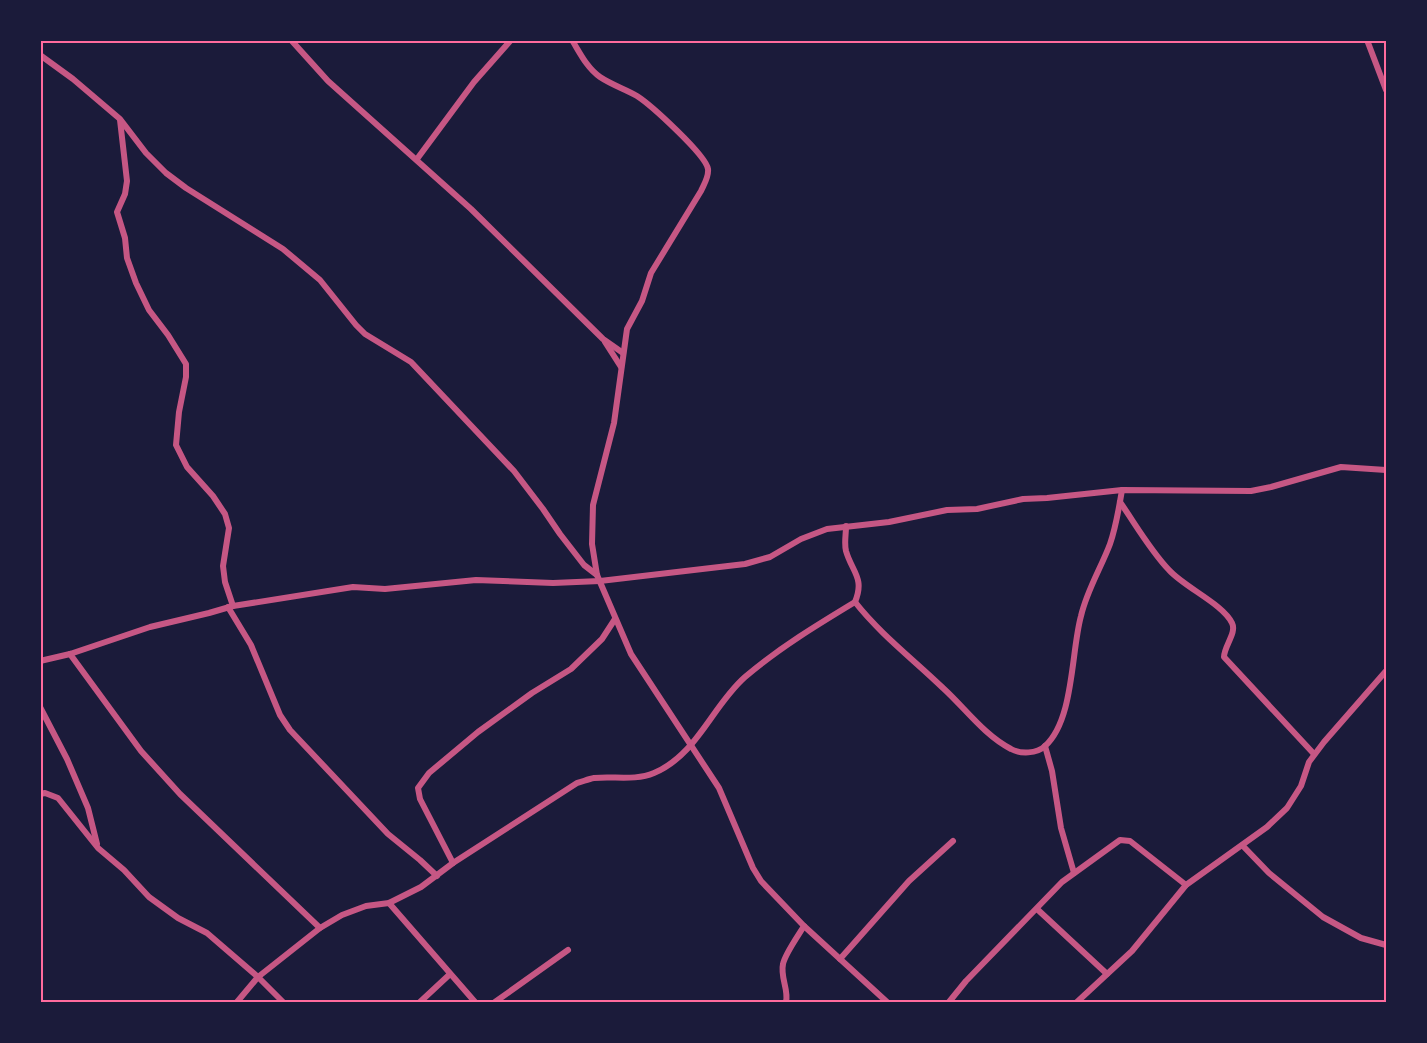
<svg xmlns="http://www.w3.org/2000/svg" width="1427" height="1043" viewBox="0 0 1427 1043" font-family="'Work Sans',sans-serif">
<rect width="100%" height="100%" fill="#1b1b3a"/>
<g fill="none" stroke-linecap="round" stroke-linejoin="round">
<!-- minor -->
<g stroke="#c65784" stroke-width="6">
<path d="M 291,40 L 328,81 L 471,209 L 603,339 L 623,353"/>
<path d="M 572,40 C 580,53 587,68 600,77 C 612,85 625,89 637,96 C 651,105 706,155 708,169 C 709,177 704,184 701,191 L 651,273 L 642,301 L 627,329 L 614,423 L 593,505 L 592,544 L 597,575 L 631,654 L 719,788 L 753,868 L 761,881 L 804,926 L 887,1002"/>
<path d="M 1367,40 L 1386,90"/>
<path d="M 40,55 L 73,79 L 120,119 L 146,153 L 166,173 L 186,188 L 283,249 L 320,280 L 356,325 L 365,334 L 411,362 L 514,471 L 543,509 L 560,534 L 584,565 L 597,575"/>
<path d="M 120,120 L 127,181 L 125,194 L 117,212 L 125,238 L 127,258 L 136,283 L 149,310 L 168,335 L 186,364 L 186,377 L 179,412 L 176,445 L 187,467 L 213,496 L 225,514 L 229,528 L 223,566 L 225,582 L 233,606"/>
<path d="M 417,159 L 474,82 L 511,40"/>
<path d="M 605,342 L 621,367"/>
<path d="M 1120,502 C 1136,525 1150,550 1169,570 C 1184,587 1223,604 1232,623 C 1237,633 1224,646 1224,657 L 1314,754"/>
<path d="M 855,602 C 881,635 913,659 943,688 C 965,708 984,735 1011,749 C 1020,754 1037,754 1045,746 C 1074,720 1071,652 1081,616 C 1087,590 1101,568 1110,544 C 1116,527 1119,508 1122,490"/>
<path d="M 228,607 L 251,645 L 280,715 L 290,730 L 388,834 L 420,860 L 437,876"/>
<path d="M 70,654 L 141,751 L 180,794 L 320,928"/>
<path d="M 40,661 L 70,654 L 150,627 L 209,613 L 233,606 L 353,587 L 385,589 L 476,580 L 553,583 L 600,581 L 745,564 L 770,557 L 801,539 L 827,529 L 889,522 L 947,510 L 977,509 L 1023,499 L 1047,498 L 1122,490 L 1251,491 L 1271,487 L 1341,467 L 1386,470"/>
<path d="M 40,707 L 67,759 L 88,808 L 97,844"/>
<path d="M 1045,746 L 1052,771 L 1061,828 L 1074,873"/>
<path d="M 40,794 L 45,793 L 58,798 L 98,848 L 124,870 L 149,897 L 178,918 L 207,933 L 258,977 L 283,1002"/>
<path d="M 1243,846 L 1269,873 L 1323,917 L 1361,938 L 1386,945"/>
<path d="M 453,863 L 420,799 L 418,788 L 429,773 L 478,732 L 532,693 L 571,669 L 602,639 L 615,619"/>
<path d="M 389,903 L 475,1002"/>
<path d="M 1037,909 L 1107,974"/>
<path d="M 840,959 L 909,881 L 953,841"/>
<path d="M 237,1002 L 258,977 L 320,928 L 342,915 L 366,906 L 389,903 L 421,887 L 453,863 L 577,783 C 582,782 588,779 594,778 C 614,776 635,781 654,773 C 697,755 712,706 745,677 C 779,648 817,625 855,602 C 865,578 852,572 846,551 C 844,543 846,535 846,526"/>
<path d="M 420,1002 L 449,975"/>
<path d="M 495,1002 L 568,950"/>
<path d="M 786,1002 C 789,990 780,977 783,964 C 785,954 798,936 804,926"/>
<path d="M 949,1002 L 966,981 L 1062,882 L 1120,840 L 1130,841 L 1186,885"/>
<path d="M 1077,1002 L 1132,951 L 1186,885 L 1267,827 L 1287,808 L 1301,786 L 1309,762 L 1324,742 L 1386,671"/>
</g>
</g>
<!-- border -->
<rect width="1427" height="1043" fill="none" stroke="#1b1b3a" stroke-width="84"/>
<rect x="42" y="42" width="1343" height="959" fill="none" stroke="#ff6b9d" stroke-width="2"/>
</svg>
